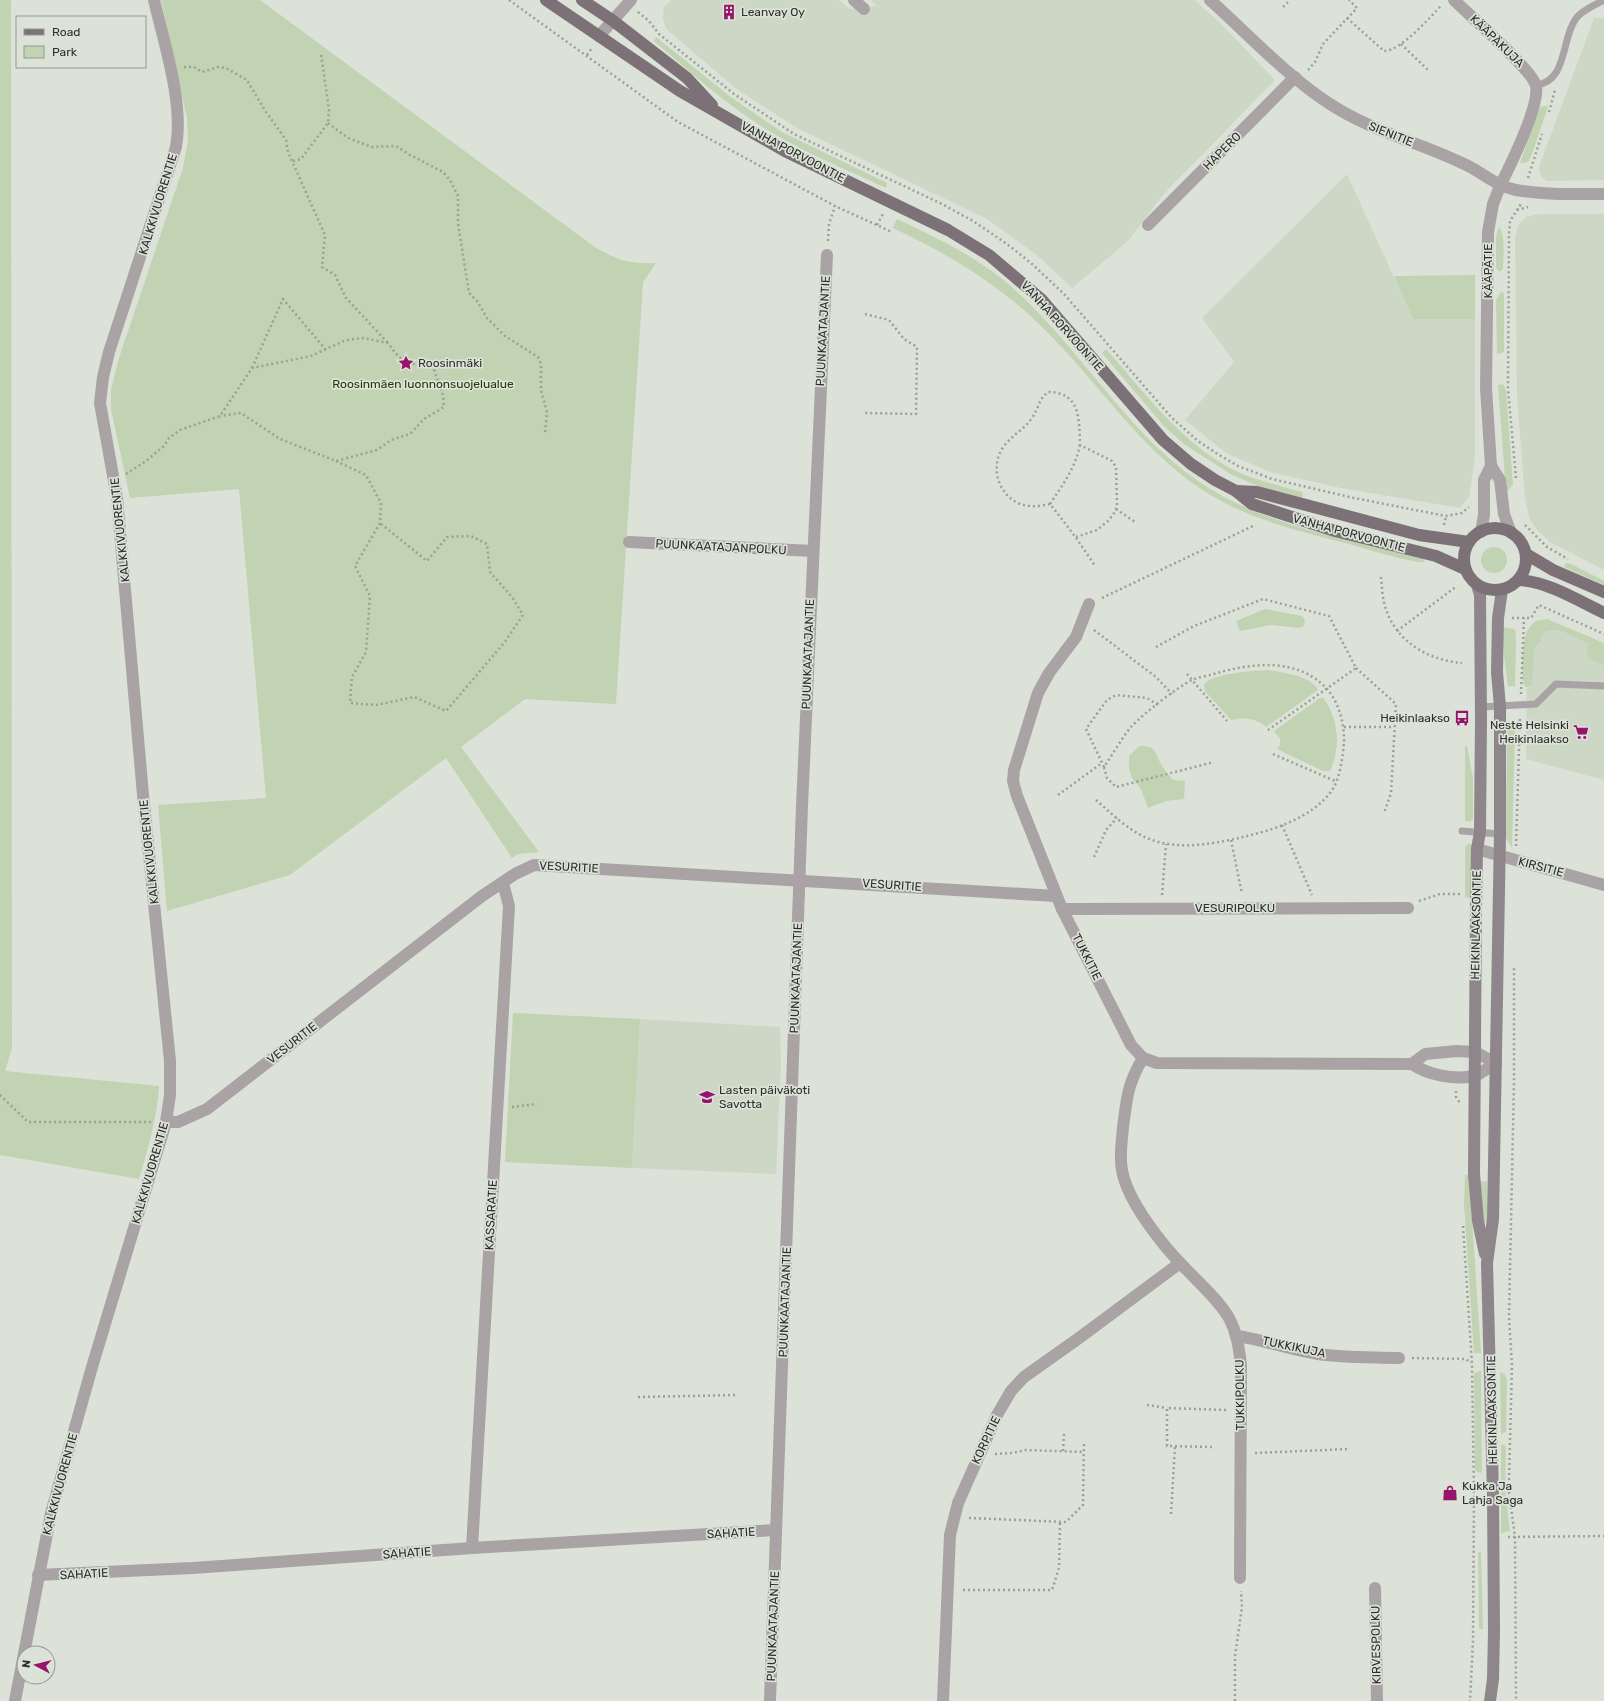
<svg xmlns="http://www.w3.org/2000/svg" width="1604" height="1701" viewBox="0 0 1604 1701" font-family="Rubik,sans-serif">
<rect width="100%" height="100%" fill="#dce2d7"/>
<!-- built -->
<g fill="#cdd7c5">
<path d="M 671,0 L 839,0 L 850,9 L 877,6 L 871,0 L 1195,0 L 1223,26 L 1275,80 L 1162,196 L 1128,241 L 1072,288 L 1037,255 L 987,219 L 797,128 L 738,90 L 666,29 L 663,18 L 664,7 Z"/>
<path d="M 1594,18 L 1604,18 L 1604,180 L 1547,181 L 1541,177 L 1539,167 Z"/>
<path d="M 1347,174 L 1413,319 L 1475,319 L 1475,457 L 1469,497 L 1460,508 L 1341,488 L 1270,472 L 1226,453 L 1185,420 L 1234,362 L 1202,318 Z"/>
<path d="M 1538,214 L 1604,214 L 1604,570 L 1550,542 L 1538,531 L 1530,520 L 1525,499 L 1517,395 L 1515,239 L 1518,225 L 1526,217 Z"/>
<path d="M 1553,625 L 1604,648 L 1604,780 L 1526,759 L 1527,648 L 1532,633 Z"/>
<path d="M 640,1019 L 780,1027 L 781,1062 L 776,1174 L 632,1168 Z"/>
</g>
<!-- green -->
<g fill="#c1d3b2">
<path d="M 0,0 L 11,0 L 12,1048 L 5,1071 L 159,1086 C 157,1119 148,1148 139,1179 L 0,1155 Z"/>
<path d="M 161,0 L 260,0 L 596,248 C 620,261 629,264 656,263 L 643,282 L 616,704 L 525,699 L 461,747 L 539,852 L 518,854 L 512,858 L 446,758 L 290,875 L 167,911 L 158,805 L 266,798 L 239,489 L 130,498 L 111,409 L 111,390 L 119,358 L 183,168 L 188,140 L 187,118 Z"/>
<path d="M 656,37 L 732,98 L 782,132 L 887,183 L 886,188 C 847,170 808,154 771,132 C 729,107 691,73 654,41 Z"/>
<path d="M 1546,106 L 1548,107 L 1532,154 L 1528,162 L 1520,163 L 1540,107 Z"/>
<path d="M 897,219 C 939,239 980,258 1015,290 C 1081,349 1125,430 1198,481 C 1263,526 1348,539 1423,559 L 1424,562 C 1416,564 1362,548 1349,544 C 1298,531 1246,519 1201,489 C 1141,449 1102,388 1052,337 C 1005,288 954,257 893,228 Z"/>
<path d="M 1499,227 C 1506,236 1503,257 1503,269 L 1500,272 L 1496,268 L 1496,237 Z"/>
<path d="M 1475,275 L 1475,319 L 1413,319 L 1394,276 Z"/>
<path d="M 1501,292 L 1504,293 L 1504,352 L 1497,354 L 1496,300 Z"/>
<path d="M 1106,349 C 1146,394 1182,445 1238,472 C 1258,481 1281,486 1302,492 L 1303,497 L 1301,498 L 1258,486 L 1232,475 L 1184,444 L 1164,426 L 1102,353 Z"/>
<path d="M 1503,384 L 1506,390 L 1513,485 L 1506,492 L 1498,385 Z"/>
<circle cx="1494" cy="560" r="13"/>
<path d="M 1566,563 L 1571,564 L 1604,581 L 1604,585 L 1564,567 Z"/>
<path d="M 1265,609 L 1302,616 L 1305,620 L 1304,626 L 1299,628 L 1271,625 L 1240,631 L 1236,621 Z"/>
<path d="M 1547,619 L 1604,643 L 1604,665 L 1588,658 L 1587,651 L 1589,644 C 1574,637 1559,625 1543,633 L 1541,641 L 1534,648 L 1532,685 L 1525,687 C 1520,679 1523,643 1526,634 C 1528,628 1532,624 1536,621 Z"/>
<path d="M 1503,627 L 1515,629 L 1516,640 L 1515,686 L 1508,686 L 1504,656 Z"/>
<path d="M 1267,670 C 1280,672 1311,675 1318,690 L 1266,727 C 1257,718 1243,717 1231,720 L 1205,691 L 1204,685 C 1210,673 1254,671 1267,670 Z"/>
<path d="M 1320,698 L 1323,698 C 1339,719 1341,747 1330,771 L 1323,771 L 1277,749 L 1280,745 L 1280,739 L 1274,731 Z"/>
<path d="M 1507,727 L 1515,728 L 1512,848 L 1506,838 Z"/>
<path d="M 1139,746 C 1156,746 1154,751 1161,764 C 1164,770 1169,775 1173,780 L 1185,781 L 1184,799 L 1166,801 L 1148,808 L 1141,789 L 1132,778 L 1129,769 L 1129,756 Z"/>
<path d="M 1465,746 L 1467,746 L 1473,778 L 1473,820 L 1467,822 L 1465,821 Z"/>
<path d="M 1468,844 L 1472,844 L 1472,898 L 1465,897 L 1465,846 Z"/>
<path d="M 513,1013 L 640,1019 L 632,1168 L 505,1162 Z"/>
<path d="M 1465,1175 L 1469,1175 L 1481,1353 L 1474,1353 L 1464,1204 Z"/>
<path d="M 1487,1181 L 1488,1222 L 1484,1222 L 1480,1182 Z"/>
<path d="M 1481,1371 L 1482,1473 L 1477,1472 L 1475,1469 L 1474,1373 Z"/>
<path d="M 1500,1372 L 1505,1374 L 1507,1380 L 1506,1432 L 1501,1434 Z"/>
<path d="M 1504,1444 L 1506,1448 L 1505,1490 L 1510,1531 L 1501,1533 L 1501,1445 Z"/>
<path d="M 1478,1552 L 1481,1552 L 1483,1629 L 1479,1629 Z"/>
</g>
<g fill="none" stroke-linecap="round" stroke-linejoin="round">
<!-- path -->
<g stroke="#9ba098" stroke-width="2.5" stroke-dasharray="2 3" stroke-linecap="butt">
<path d="M 509,0 L 678,122 L 835,206 L 892,232"/>
<path d="M 1283,7 L 1290,0"/>
<path d="M 638,12 L 649,21 L 659,34 L 734,94 L 794,134 L 942,204 L 973,221 L 1007,244 L 1031,263 L 1064,294 L 1171,417 L 1198,441 L 1216,453 L 1238,466 L 1272,479 L 1354,498 L 1446,516 L 1462,513 L 1469,507"/>
<path d="M 1347,18 L 1384,51 C 1401,51 1430,17 1442,5"/>
<path d="M 1401,44 L 1428,70"/>
<path d="M 587,55 L 592,48"/>
<path d="M 184,67 L 194,67 L 202,72 L 218,67 L 226,68 L 247,80 L 264,109 L 286,140 L 288,152 L 325,235 L 322,267 L 335,275 L 346,298 L 388,343"/>
<path d="M 1308,70 L 1315,62 L 1323,44 L 1357,8 L 1349,0"/>
<path d="M 1549,112 L 1555,90"/>
<path d="M 328,123 L 348,138 L 372,147 L 396,146 L 410,155 L 443,172 L 450,180 L 458,196 L 458,223 L 469,293 L 477,301 L 487,318 L 505,336 L 538,357 L 541,364 L 541,390 L 547,412 L 545,433"/>
<path d="M 293,161 L 301,159 L 328,123 L 329,110 L 321,54"/>
<path d="M 1528,178 L 1542,134"/>
<path d="M 1517,210 L 1528,207"/>
<path d="M 877,225 L 883,214"/>
<path d="M 828,241 L 829,224 L 835,206"/>
<path d="M 865,314 L 889,320 L 904,339 L 917,347 L 916,414 L 865,413"/>
<path d="M 252,368 L 283,299 L 326,350"/>
<path d="M 336,461 L 366,475 L 381,503 L 380,523 L 355,566 L 370,596 L 366,652 L 352,677 L 350,703 L 376,705 L 414,697 L 446,711 L 504,643 L 523,615 L 512,597 L 490,572 L 487,544 L 471,536 L 447,537 L 427,561 L 380,523"/>
<path d="M 126,474 L 146,461 L 164,446 L 169,438 L 180,430 L 220,416 L 252,368 L 311,356 L 346,340 L 363,338 L 388,343 C 401,362 408,366 432,364 L 443,395 L 444,407 L 424,419 L 410,434 L 391,440 L 377,450 L 336,461 L 280,439 L 241,413 L 220,416"/>
<path d="M 1516,478 L 1508,389 L 1509,235 L 1510,221 L 1521,204"/>
<path d="M 1050,504 C 1063,484 1075,469 1080,445"/>
<path d="M 1116,509 L 1135,522"/>
<path d="M 1444,525 L 1446,516"/>
<path d="M 1525,525 L 1547,547 L 1568,559"/>
<path d="M 1076,537 L 1097,530 L 1108,521 L 1115,512 L 1117,506 L 1116,467 L 1112,461 L 1080,445 C 1079,420 1081,392 1048,392 C 1038,400 1039,408 1032,418 C 1024,430 1010,436 1002,449 C 988,472 1003,505 1031,506 C 1037,507 1044,505 1050,504 C 1066,524 1081,544 1095,566"/>
<path d="M 1381,577 C 1382,585 1382,594 1384,602 C 1392,639 1426,660 1462,663"/>
<path d="M 1102,598 L 1255,525"/>
<path d="M 1512,618 L 1531,618 L 1539,605 L 1604,634"/>
<path d="M 1094,630 L 1156,677 L 1172,694"/>
<path d="M 1397,631 L 1457,586"/>
<path d="M 1156,647 L 1194,626 L 1263,599 L 1329,616 L 1356,668 L 1268,730"/>
<path d="M 1356,668 L 1396,704 L 1391,793 L 1384,813"/>
<path d="M 1187,674 L 1227,721"/>
<path d="M 1521,694 L 1524,618"/>
<path d="M 1344,727 L 1394,727"/>
<path d="M 1273,754 L 1335,781"/>
<path d="M 1104,767 L 1086,729 L 1107,700 L 1116,695 L 1147,698 L 1158,705"/>
<path d="M 1058,795 L 1102,763"/>
<path d="M 1096,800 C 1112,814 1128,830 1147,838 C 1177,851 1213,844 1243,837 C 1273,830 1309,819 1330,793 C 1340,781 1343,756 1344,741 C 1344,722 1339,702 1326,688 C 1297,657 1250,663 1214,674 C 1207,676 1199,677 1192,680 C 1176,688 1143,714 1131,727 C 1121,739 1113,754 1104,767 L 1107,778 L 1116,787 L 1214,762"/>
<path d="M 1282,825 L 1312,895"/>
<path d="M 1231,840 L 1242,894"/>
<path d="M 1516,846 L 1520,717"/>
<path d="M 1094,857 L 1106,830 L 1117,818"/>
<path d="M 1162,895 L 1166,844"/>
<path d="M 1419,901 L 1440,894 L 1461,894"/>
<path d="M 1456,1091 L 1456,1097 L 1460,1103"/>
<path d="M 0,1095 L 28,1122 L 151,1122"/>
<path d="M 512,1107 L 537,1104"/>
<path d="M 1463,1226 L 1472,1364 L 1474,1494 L 1473,1641 L 1470,1701"/>
<path d="M 1412,1358 L 1466,1359 L 1471,1363"/>
<path d="M 638,1397 L 736,1395"/>
<path d="M 1147,1405 L 1167,1408"/>
<path d="M 1212,1447 L 1167,1446 L 1167,1408 L 1226,1410"/>
<path d="M 1063,1451 L 1064,1433"/>
<path d="M 1255,1453 L 1349,1449"/>
<path d="M 995,1454 L 1012,1453 L 1026,1450 L 1084,1452"/>
<path d="M 1509,1480 L 1512,1366 L 1509,1317 L 1514,1081 L 1514,967"/>
<path d="M 1509,1492 L 1515,1537 L 1516,1701"/>
<path d="M 1171,1514 L 1175,1446"/>
<path d="M 969,1518 L 1066,1522 L 1083,1505 L 1084,1441"/>
<path d="M 1508,1537 L 1604,1536"/>
<path d="M 963,1590 L 1052,1590 L 1059,1568 L 1060,1522"/>
<path d="M 1235,1701 L 1235,1656 L 1242,1607 L 1241,1591"/>
</g>
<!-- service -->
<g stroke="#a9a3a6" stroke-width="7">
<path d="M 1536,85 C 1569,81 1560,37 1578,16 C 1585,9 1595,5 1604,0"/>
<path d="M 1481,707 L 1536,704 L 1556,684 L 1604,686"/>
<path d="M 1462,831 L 1500,834"/>
</g>
<!-- minor -->
<g stroke="#a9a3a6" stroke-width="12">
<path d="M 854,0 L 864,9"/>
<path d="M 1454,0 C 1469,15 1533,70 1536,86 C 1540,106 1510,166 1500,186"/>
<path d="M 1148,225 L 1295,77"/>
<path d="M 629,542 L 813,551"/>
<path d="M 1089,604 L 1076,637 L 1049,673 L 1038,693 L 1014,770 L 1013,781 L 1017,796 L 1062,909 L 1131,1045 L 1143,1058 L 1157,1063 L 1412,1064 C 1428,1075 1454,1080 1474,1076 C 1481,1074 1489,1067 1496,1063"/>
<path d="M 1477,849 L 1604,885"/>
<path d="M 1062,909 L 1408,908"/>
<path d="M 1143,1058 C 1127,1085 1127,1098 1123,1127 C 1122,1141 1119,1156 1122,1170 C 1127,1201 1163,1246 1185,1268 C 1200,1284 1218,1299 1229,1318 C 1237,1333 1239,1348 1241,1365 L 1240,1578"/>
<path d="M 1412,1064 L 1425,1054 L 1457,1051 L 1475,1052 L 1496,1063"/>
<path d="M 166,1122 L 178,1122 L 207,1109 L 482,896 L 515,874 L 534,865 L 1056,896"/>
<path d="M 1237,1336 C 1265,1340 1291,1350 1318,1354 C 1345,1358 1372,1357 1399,1358"/>
<path d="M 472,1548 L 509,906 L 503,883"/>
<path d="M 38,1575 L 193,1568 L 472,1548 L 776,1530"/>
<path d="M 1375,1588 L 1377,1701"/>
<path d="M 770,1701 L 802,806 L 827,255"/>
<path d="M 943,1701 L 950,1535 L 958,1503 L 997,1415 L 1011,1391 L 1024,1377 L 1079,1338 L 1180,1263"/>
</g>
<!-- tertiary -->
<g stroke="#a9a3a6" stroke-width="12">
<path d="M 1210,0 C 1247,33 1286,75 1327,102 C 1368,130 1418,142 1462,163 C 1481,171 1495,186 1516,190 C 1545,195 1575,194 1604,194"/>
<path d="M 599,36 L 631,0"/>
<path d="M 1491,466 L 1500,480 L 1504,514 L 1511,533"/>
<path d="M 1481,532 L 1484,515 L 1484,480 L 1491,466 L 1486,388 L 1488,232 L 1493,204 L 1500,186"/>
<path d="M 15,1701 L 51,1513 L 92,1367 L 166,1122 L 170,1095 L 170,1061 L 143,795 L 117,498 L 100,403 L 103,377 L 109,352 L 176,147 C 184,103 164,43 154,0"/>
</g>
<!-- secondary -->
<g stroke="#8e868a" stroke-width="12">
<path d="M 1477,585 L 1480,595 L 1481,719 L 1480,832 L 1477,849 L 1476,905 L 1474,1174 L 1478,1221 L 1485,1254"/>
<path d="M 1490,1701 L 1493,1679 L 1494,1631 L 1493,1494 L 1487,1263 L 1493,1219 L 1500,834 L 1500,707 L 1497,672 L 1498,618 L 1502,590"/>
</g>
<!-- primary -->
<g stroke="#7b7176" stroke-width="12">
<path d="M 546,0 L 680,91 L 785,151 L 948,230 L 989,255 L 1041,299 L 1163,440 L 1191,464 L 1215,480 L 1236,491 L 1252,504 L 1335,531 L 1436,556 L 1465,569"/>
<path d="M 582,0 L 612,20 L 687,78 L 712,105"/>
<path d="M 1236,491 L 1257,492 L 1419,535 L 1469,542"/>
<circle cx="1495" cy="559" r="31"/>
<path d="M 1526,554 L 1553,570 L 1604,592"/>
<path d="M 1519,580 C 1549,582 1577,600 1604,613"/>
</g>
</g>
<!-- icons -->
<defs>
<symbol id="building-bare" viewBox="-9 -9 18 18"><path d="M-4-6H4V6H1V3H-1V6H-4ZM-2.5-4.3h1.7v1.8h-1.7ZM.8-4.3h1.7v1.8H.8ZM-2.5-1h1.7V.8h-1.7ZM.8-1h1.7V.8H.8Z" fill="#96146c" stroke="#dce2d7" stroke-width="2.5" paint-order="stroke"/></symbol>
<symbol id="sight-bare" viewBox="-9 -9 18 18"><path d="M0-6L1.8-2.2L6-1.7L2.9 1.2L3.7 5.4L0 3.3L-3.7 5.4L-2.9 1.2L-6-1.7L-1.8-2.2Z" fill="#96146c" stroke="#dce2d7" stroke-width="2.5" paint-order="stroke"/></symbol>
<symbol id="bus-bare" viewBox="-9 -9 18 18"><path d="M-5-6H5V4H4V6H2V4H-2V6H-4V4H-5ZM-3.5-4V0h7V-4ZM-3.5 1.2v1.5H-2V1.2ZM2 1.2v1.5H3.5V1.2Z" fill="#96146c" stroke="#dce2d7" stroke-width="2.5" paint-order="stroke"/></symbol>
<symbol id="supermarket-bare" viewBox="-9 -9 18 18"><path d="M-6-5.5h2.5l.6 2H6L4.5 2H-2.5L-4.4-4H-6ZM-1.5 3.2a1.3 1.3 0 1 0 .1 0ZM3 3.2a1.3 1.3 0 1 0 .1 0Z" fill="#96146c" stroke="#dce2d7" stroke-width="2.5" paint-order="stroke"/></symbol>
<symbol id="school-bare" viewBox="-9 -9 18 18"><path d="M0-5L7-2L0 1L-7-2ZM-4 1L0 2.5L4 1V4Q0 6-4 4Z" fill="#96146c" stroke="#dce2d7" stroke-width="2.5" paint-order="stroke"/></symbol>
<symbol id="shop-bare" viewBox="-9 -9 18 18"><path d="M-5-2.5h2.3a2.7 3.5 0 0 1 5.4 0H5L5.5 6h-11ZM-1.5-2.5h3a1.5 2.3 0 0 0-3 0Z" fill="#96146c" stroke="#dce2d7" stroke-width="2.5" paint-order="stroke"/></symbol>
</defs>
<g fill-rule="evenodd">
<use href="#building-bare" x="718" y="1" width="22" height="22"/>
<use href="#sight-bare" x="395" y="352" width="22" height="22"/>
<use href="#bus-bare" x="1451" y="707" width="22" height="22"/>
<use href="#supermarket-bare" x="1570" y="721" width="22" height="22"/>
<use href="#school-bare" x="696" y="1086" width="22" height="22"/>
<use href="#shop-bare" x="1439" y="1482" width="22" height="22"/>
</g>
<g text-anchor="middle" dominant-baseline="central" stroke-width="3.5" stroke-linejoin="round" paint-order="stroke">
<!-- poi labels -->
<g font-size="12" fill="#2c2f2b" stroke="#dce2d7" text-anchor="start">
<text x="741" y="12">Leanvay Oy</text>
<text x="418" y="363">Roosinmäki</text>
<text x="1450" y="718" text-anchor="end">Heikinlaakso</text>
<text x="1569" y="725" text-anchor="end">Neste Helsinki<tspan x="1569" dy="14">Heikinlaakso</tspan></text>
<text x="719" y="1090">Lasten päiväkoti<tspan x="719" dy="14">Savotta</tspan></text>
<text x="1462" y="1486">Kukka Ja<tspan x="1462" dy="14">Lahja Saga</tspan></text>
</g>
<!-- street labels -->
<g font-size="12" fill="#2c2f2b" stroke="#dce2d7">
<text transform="translate(1497 41) rotate(44)">KÄÄPÄKUJA</text>
<text transform="translate(1391 134) rotate(22)">SIENITIE</text>
<text transform="translate(1222 151) rotate(-45)">HAPERO</text>
<text transform="translate(793 152) rotate(28)">VANHA PORVOONTIE</text>
<text transform="translate(158 204) rotate(-73)">KALKKIVUORENTIE</text>
<text transform="translate(1488 271) rotate(-90)">KÄÄPÄTIE</text>
<text transform="translate(1062 326) rotate(48)">VANHA PORVOONTIE</text>
<text transform="translate(823 331) rotate(-87)">PUUNKAATAJANTIE</text>
<text transform="translate(120 530) rotate(-96)">KALKKIVUORENTIE</text>
<text transform="translate(1349 533) rotate(15)">VANHA PORVOONTIE</text>
<text transform="translate(721 547) rotate(3)">PUUNKAATAJANPOLKU</text>
<text transform="translate(808 654) rotate(-88)">PUUNKAATAJANTIE</text>
<text transform="translate(149 852) rotate(-96)">KALKKIVUORENTIE</text>
<text transform="translate(569 867) rotate(3)">VESURITIE</text>
<text transform="translate(1541 867) rotate(15)">KIRSITIE</text>
<text transform="translate(892 885) rotate(4)">VESURITIE</text>
<text x="1235" y="908">VESURIPOLKU</text>
<text transform="translate(1476 925) rotate(-89)">HEIKINLAAKSONTIE</text>
<text transform="translate(1087 957) rotate(63)">TUKKITIE</text>
<text transform="translate(796 978) rotate(-88)">PUUNKAATAJANTIE</text>
<text transform="translate(292 1043) rotate(-38)">VESURITIE</text>
<text transform="translate(150 1173) rotate(-74)">KALKKIVUORENTIE</text>
<text transform="translate(491 1215) rotate(-87)">KASSARATIE</text>
<text transform="translate(785 1302) rotate(-88)">PUUNKAATAJANTIE</text>
<text transform="translate(1294 1347) rotate(12)">TUKKIKUJA</text>
<text transform="translate(1240 1395) rotate(-91)">TUKKIPOLKU</text>
<text transform="translate(1492 1410) rotate(-91)">HEIKINLAAKSONTIE</text>
<text transform="translate(986 1440) rotate(-65)">KORPITIE</text>
<text transform="translate(60 1484) rotate(-75)">KALKKIVUORENTIE</text>
<text transform="translate(731 1533) rotate(-3)">SAHATIE</text>
<text transform="translate(407 1553) rotate(-4)">SAHATIE</text>
<text transform="translate(84 1574) rotate(-3)">SAHATIE</text>
<text transform="translate(773 1626) rotate(-88)">PUUNKAATAJANTIE</text>
<text transform="translate(1376 1645) rotate(-91)">KIRVESPOLKU</text>
</g>
<!-- park labels -->
<g font-size="12" fill="#233806" stroke="#dce2d7">
<text x="423" y="384">Roosinmäen luonnonsuojelualue</text>
</g>
</g>
<!-- legend -->
<rect x="16" y="16" width="130" height="52" fill="#dce2d7" stroke="#969a92"/>
<rect x="24" y="29" width="20" height="6" fill="#7b7176" stroke="#969a92"/>
<text x="52" y="36" font-size="12" fill="#2c2f2b">Road</text>
<rect x="24" y="46" width="20" height="12" fill="#c1d3b2" stroke="#969a92"/>
<text x="52" y="56" font-size="12" fill="#2c2f2b">Park</text>
<!-- north arrow -->
<g transform="translate(36 1665) rotate(277)"><circle r="19" fill="#dce2d7" stroke="#969a92"/>
<path d="M0-3L7 15L0 10L-7 15Z" fill="#96146c"/>
<text y="-6" font-size="11" font-weight="bold" text-anchor="middle" fill="#2c2f2b">N</text>
</g>
</svg>
